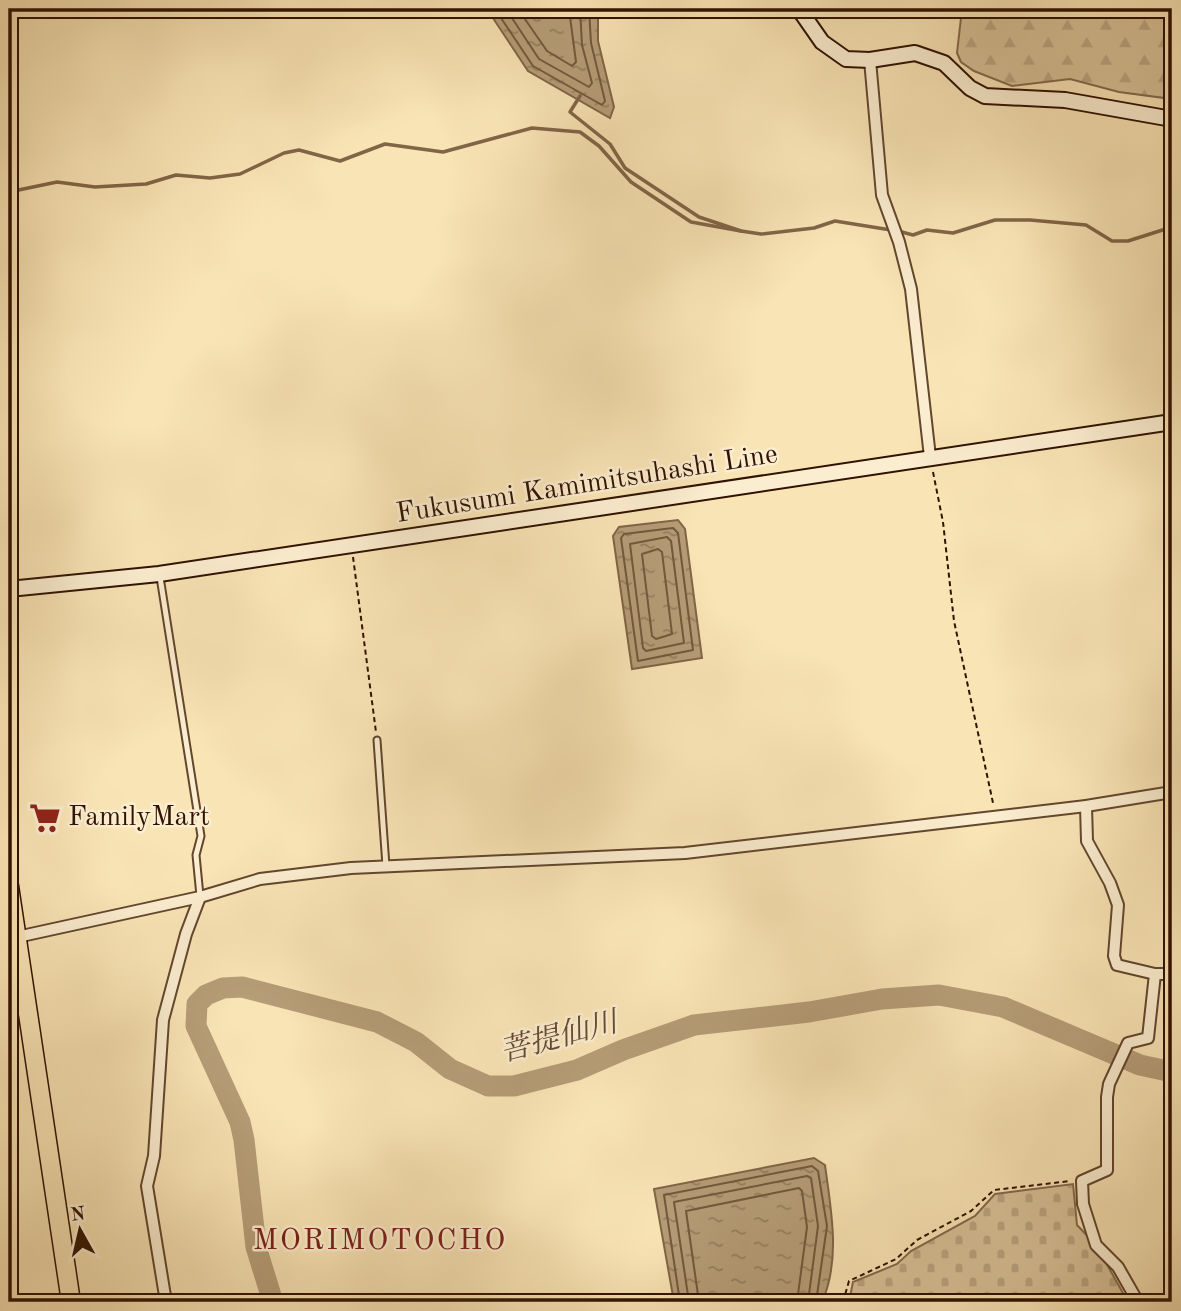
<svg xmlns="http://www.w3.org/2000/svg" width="1181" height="1311" viewBox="0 0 1181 1311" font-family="'Old Standard TT','Noto Serif JP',serif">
<defs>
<pattern id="forest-firs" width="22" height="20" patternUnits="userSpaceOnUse" patternTransform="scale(1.75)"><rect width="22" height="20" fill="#d7c096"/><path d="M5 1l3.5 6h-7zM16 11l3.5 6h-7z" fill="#b9a480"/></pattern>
<pattern id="cemetery-stones" width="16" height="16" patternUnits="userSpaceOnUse" patternTransform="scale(1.75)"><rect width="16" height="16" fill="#d7c096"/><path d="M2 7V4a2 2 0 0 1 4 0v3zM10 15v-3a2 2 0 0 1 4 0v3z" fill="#b9a480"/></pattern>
<pattern id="water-ripples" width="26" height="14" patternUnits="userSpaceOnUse" patternTransform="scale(1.75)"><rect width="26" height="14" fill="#b59d77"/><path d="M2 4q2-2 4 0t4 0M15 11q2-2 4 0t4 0" fill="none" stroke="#947f5f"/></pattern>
</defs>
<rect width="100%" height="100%" fill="#f9e4b5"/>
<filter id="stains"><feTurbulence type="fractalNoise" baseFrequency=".00286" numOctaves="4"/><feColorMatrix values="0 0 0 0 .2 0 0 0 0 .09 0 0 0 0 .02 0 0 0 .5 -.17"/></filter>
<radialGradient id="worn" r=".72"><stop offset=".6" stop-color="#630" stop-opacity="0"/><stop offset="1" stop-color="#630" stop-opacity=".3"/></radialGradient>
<!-- forest -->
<path fill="url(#forest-firs)" stroke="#84694b" stroke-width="2" d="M 962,9 L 1172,9 L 1172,99 L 1119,92 L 1070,79 L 1012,86 L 974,71 L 961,62 L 957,53 Z"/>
<!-- cemetery -->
<path fill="url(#cemetery-stones)" stroke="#84694b" stroke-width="2" d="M 1073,1184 L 1077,1225 L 1096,1245 L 1128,1302 L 849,1302 L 853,1282 L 897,1264 L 911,1251 L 975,1216 L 995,1194 Z"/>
<!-- water -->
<g fill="url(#water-ripples)" stroke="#806547" stroke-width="2">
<path d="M 487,9 L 595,9 L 598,17 L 598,41 L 614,107 L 610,118 L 528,71 Z"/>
<path d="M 678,520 L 685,529 L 702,658 L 632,669 L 613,536 L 619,527 Z"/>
<path d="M 814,1158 L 825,1165 C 831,1210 841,1259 822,1302 L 674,1302 L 654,1189 Z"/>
</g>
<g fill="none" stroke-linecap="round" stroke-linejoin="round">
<!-- shore -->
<g stroke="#72583c" stroke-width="2">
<path d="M 495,9 L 533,66 L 602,105 L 605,101 L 591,43 L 589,9"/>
<path d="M 506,9 L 539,59 L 589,87 L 592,83 L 582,45 L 580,9"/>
<path d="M 518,9 L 547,51 L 572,66 L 576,62 L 569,9"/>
<path d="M 673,528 L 678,533 L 693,650 L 638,661 L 621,538 L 624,534 Z"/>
<path d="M 667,537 L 671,541 L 684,643 L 646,651 L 643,648 L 630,544 Z"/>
<path d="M 658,549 L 662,552 L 672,634 L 656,639 L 652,636 L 642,554 Z"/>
<path d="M 680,1302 L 664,1195 L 812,1166 L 818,1171 L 827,1226 L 816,1302"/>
<path d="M 689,1302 L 674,1202 L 807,1176 L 811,1178 L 818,1226 L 808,1302"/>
<path d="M 699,1302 L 686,1211 L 799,1188 L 802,1191 L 807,1227 L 797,1302"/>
</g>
<!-- stream -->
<g stroke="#806547" stroke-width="3.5">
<path d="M 580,96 L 570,112 L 610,144 L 625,168 L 699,217 L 741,231 L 761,234 L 814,228 L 835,221 L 891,230"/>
<path d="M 9,192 L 57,182 L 95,187 L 146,184 L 176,175 L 210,178 L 240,174 L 284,153 L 299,150 L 340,161 L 385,144 L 443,152 L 532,128 L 580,132 L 599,146 L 631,182 L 691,222 L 741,231"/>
<path d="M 898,231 L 913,235 L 927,230 L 953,233 L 995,220 L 1030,220 L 1086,225 L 1112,241 L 1128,241 L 1172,227"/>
</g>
<!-- river -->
<path stroke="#b59d77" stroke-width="21" d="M 273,1302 L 256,1247 L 244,1140 L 240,1122 L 196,1026 L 197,1004 L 206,995 L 223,988 L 242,987 L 377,1022 L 416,1042 L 450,1069 L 488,1086 L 514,1086 L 577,1070 L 623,1050 L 694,1025 L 809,1012 L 882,999 L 939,995 L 1003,1007 L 1140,1065 L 1172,1072"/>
<defs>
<g id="service">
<path d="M 160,577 L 201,836 L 196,855 L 200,896"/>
<path d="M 377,740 L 386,866"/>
</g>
<g id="minor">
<path d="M 870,60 L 882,195 L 899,242 L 911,289 L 930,457"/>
<path d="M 1086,806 L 1087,841 L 1110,883 L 1118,905 L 1114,956 L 1117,965 L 1155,974 L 1172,974"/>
<path d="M 9,945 L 17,937 L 200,897 L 260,879 L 351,868 L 685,853 L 1086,806 L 1172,792"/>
<path d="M 166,1302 L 147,1186 L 154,1156 L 163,1020 L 186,934 L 200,897"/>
<path d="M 1138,1302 L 1118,1267 L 1096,1245 L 1083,1204 L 1082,1181 L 1107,1170 L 1107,1097 L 1109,1084 L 1128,1043 L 1148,1038 L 1155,974"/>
</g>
<g id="secondary">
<path d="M 799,9 L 822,42 L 846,59 L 870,60 L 915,53 L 944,63 L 970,88 L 985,96 L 1065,100 L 1172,119"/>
<path d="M 9,589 L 159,574 L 1172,422"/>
</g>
<path id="trunk" d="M 9,886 L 71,1302"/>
</defs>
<!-- service casing -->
<use href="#service" stroke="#62462d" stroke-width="9"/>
<!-- minor casing -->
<use href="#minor" stroke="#62462d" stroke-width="14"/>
<!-- secondary casing -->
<use href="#secondary" stroke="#301200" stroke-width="18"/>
<!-- trunk casing -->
<use href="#trunk" stroke="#301200" stroke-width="21"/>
<!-- path -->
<g stroke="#301200" stroke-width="2" stroke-dasharray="5 3.5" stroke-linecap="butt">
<path d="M 933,472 L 943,522 L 954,621 L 993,803"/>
<path d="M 353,557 L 376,732"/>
<path d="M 843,1302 L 849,1281 L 896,1259 L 917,1240 L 971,1211 L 994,1190 L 1070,1181"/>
</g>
<!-- service -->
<use href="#service" stroke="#fbedcf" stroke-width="5"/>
<!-- minor -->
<use href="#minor" stroke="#fbedcf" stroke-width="10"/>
<!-- secondary -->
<use href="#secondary" stroke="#fbedcf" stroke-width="14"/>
<!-- trunk -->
<use href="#trunk" stroke="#f9e4b5" stroke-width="18"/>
</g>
<!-- icons -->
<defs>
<symbol id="supermarket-bare" viewBox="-9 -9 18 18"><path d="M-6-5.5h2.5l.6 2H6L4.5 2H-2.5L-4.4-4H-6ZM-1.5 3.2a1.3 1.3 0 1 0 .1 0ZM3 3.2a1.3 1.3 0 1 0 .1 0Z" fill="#8f2418" stroke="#fbedcf" stroke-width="2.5" paint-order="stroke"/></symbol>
</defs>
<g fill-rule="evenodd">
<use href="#supermarket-bare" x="23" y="796" width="44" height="44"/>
</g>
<g text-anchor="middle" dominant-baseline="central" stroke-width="5" stroke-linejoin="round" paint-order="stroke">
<!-- street labels -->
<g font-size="28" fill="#301200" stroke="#fbedcf">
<text transform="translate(587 485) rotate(-9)">Fukusumi Kamimitsuhashi Line</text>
</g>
<!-- poi labels -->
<g font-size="28" fill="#301200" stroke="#fbedcf" text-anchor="start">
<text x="68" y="818">FamilyMart</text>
</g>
<!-- water labels -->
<g font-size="30" font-style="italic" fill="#654a30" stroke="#fbedcf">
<text transform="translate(559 1038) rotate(-15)">菩提仙川</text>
</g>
<!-- neighbourhood labels -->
<g font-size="30" letter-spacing="2" fill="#7a1f14" stroke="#fbedcf">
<text x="380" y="1241">MORIMOTOCHO</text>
</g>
</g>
<!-- margin -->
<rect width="1181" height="1311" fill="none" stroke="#f9e4b5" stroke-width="35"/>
<rect x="10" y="10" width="1160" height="1290" fill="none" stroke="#301200" stroke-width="3.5"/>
<rect x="18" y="18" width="1146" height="1276" fill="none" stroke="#301200" stroke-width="2"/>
<!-- north arrow -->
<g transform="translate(80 1230) rotate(352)" stroke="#fbedcf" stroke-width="5" paint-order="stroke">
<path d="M0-5L12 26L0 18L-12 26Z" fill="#301200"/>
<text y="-10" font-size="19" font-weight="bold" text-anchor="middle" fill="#301200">N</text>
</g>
<rect width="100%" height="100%" filter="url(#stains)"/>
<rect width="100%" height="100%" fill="url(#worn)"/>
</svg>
